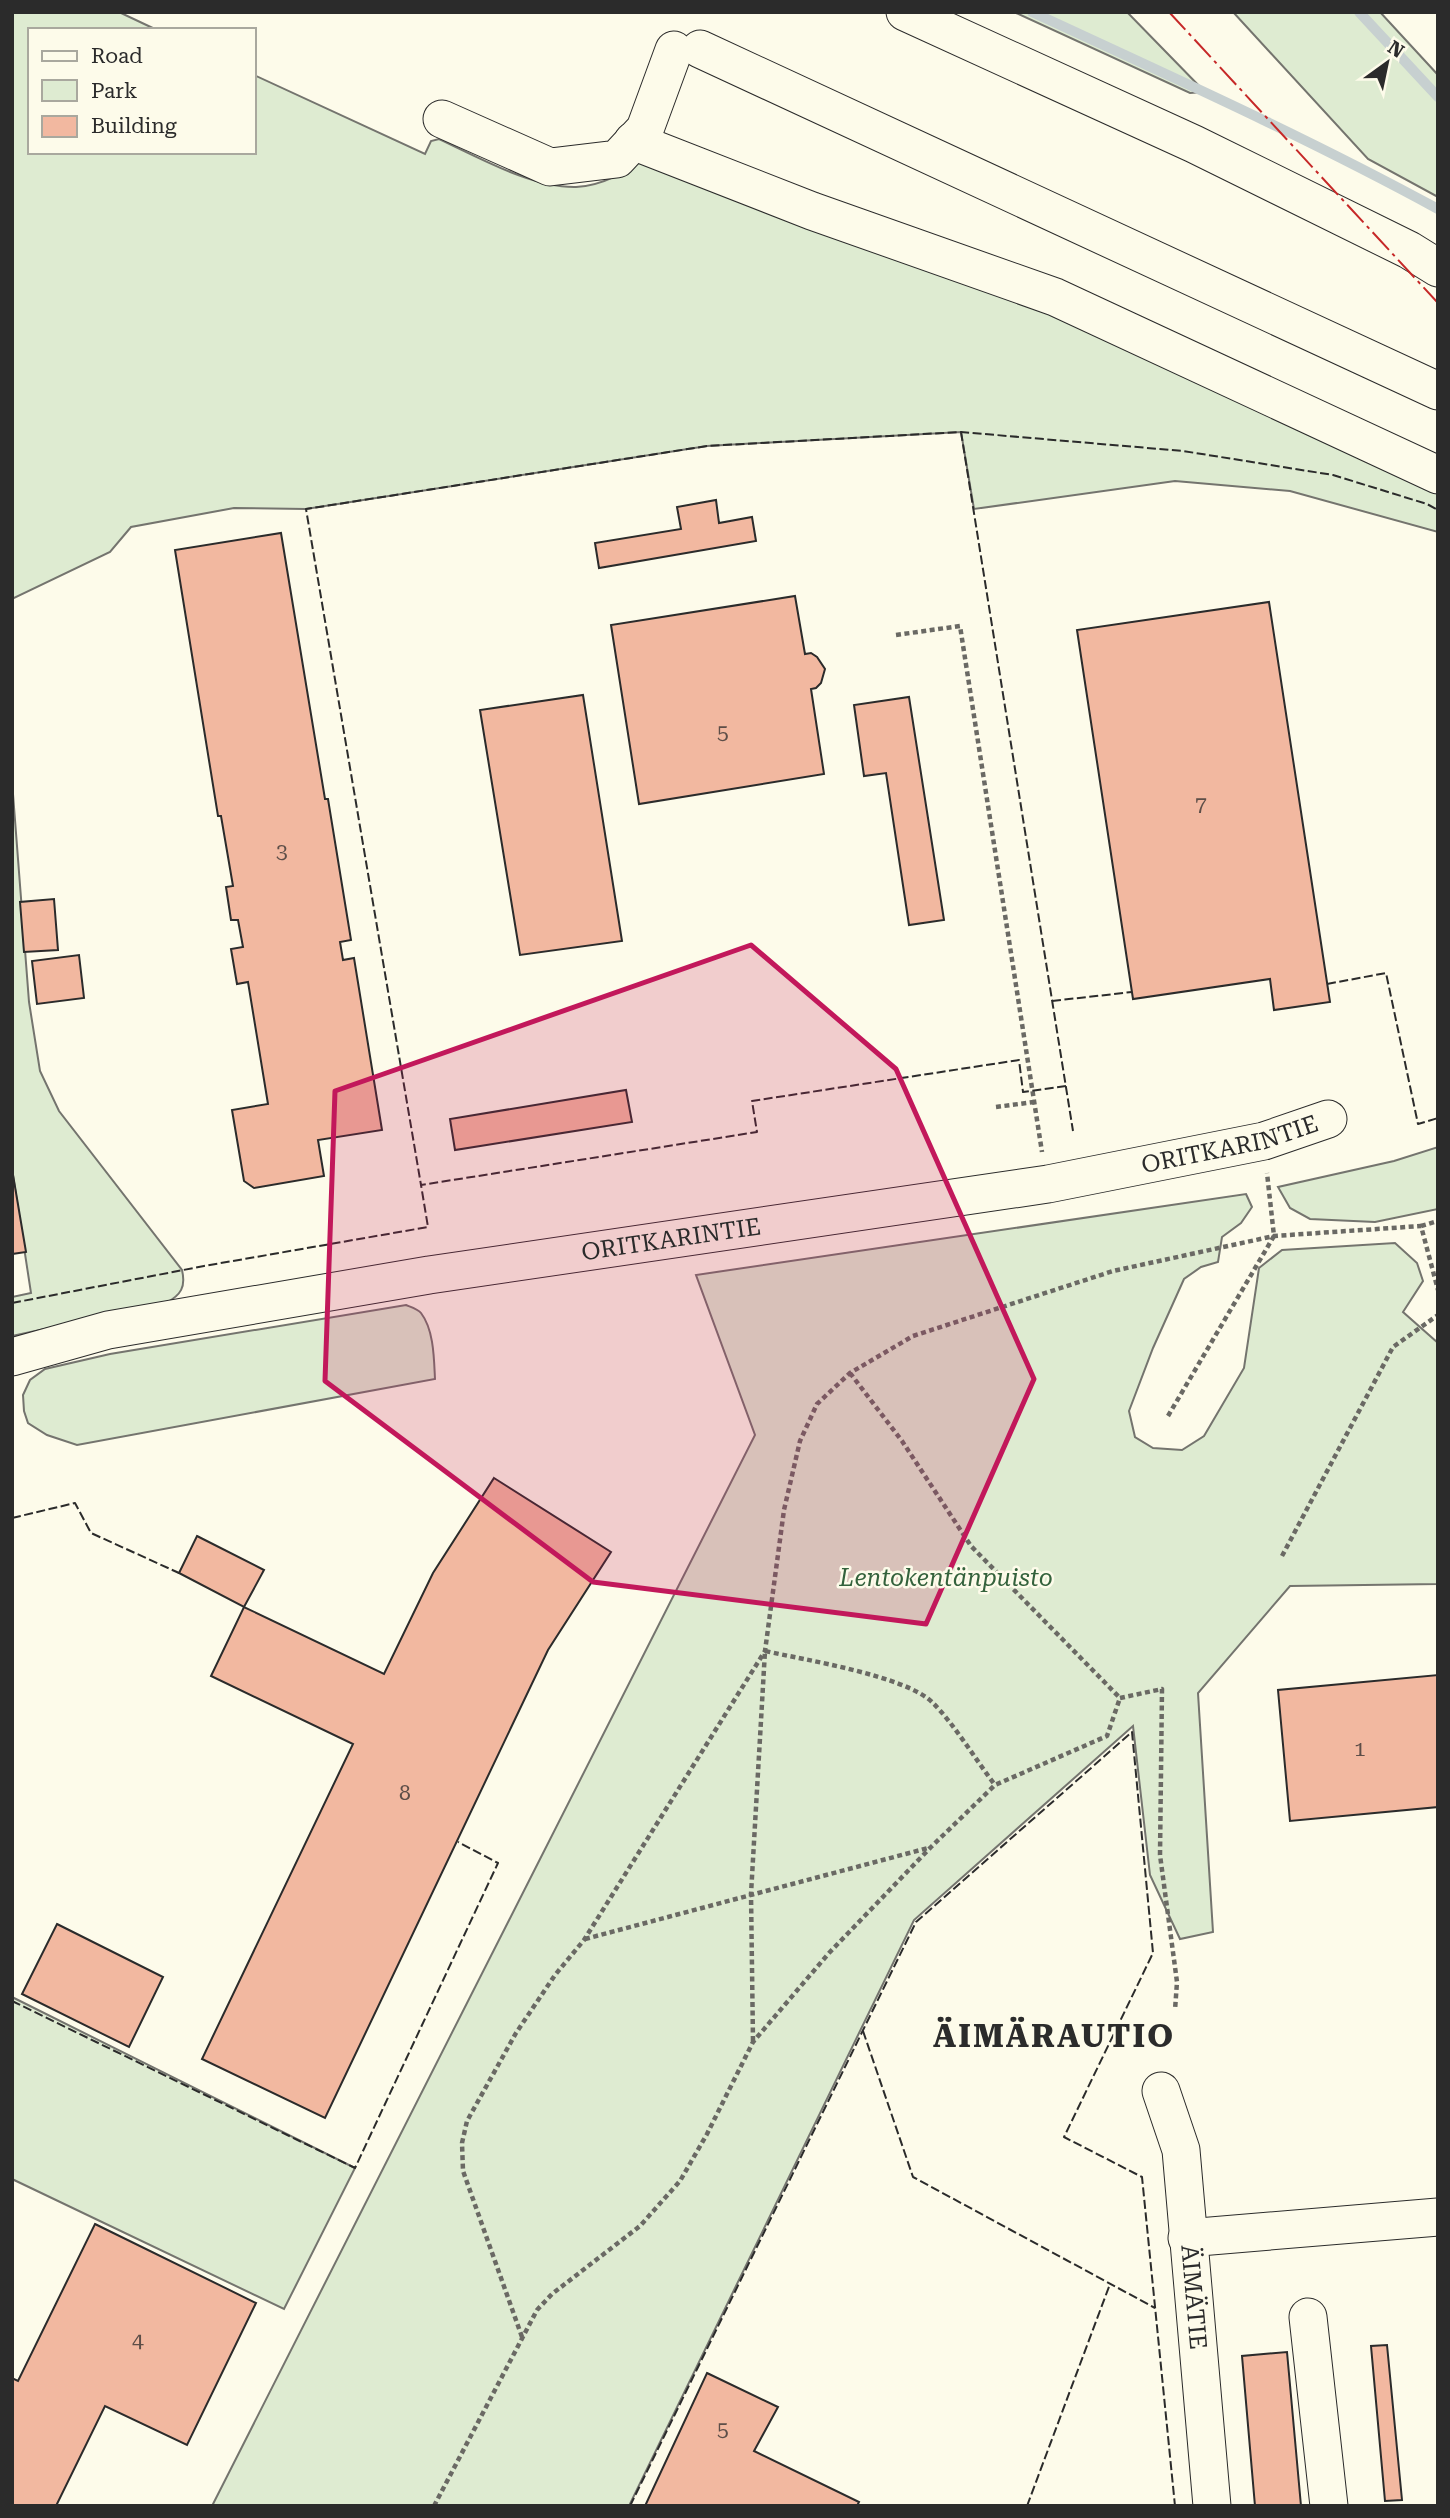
<svg xmlns="http://www.w3.org/2000/svg" width="1450" height="2518" viewBox="0 0 1450 2518" font-family="'Roboto Serif',serif">
<rect width="100%" height="100%" fill="#fdfbea"/>
<!-- green -->
<g fill="#deebd1" stroke="#74746e" stroke-width="2">
<path d="M 12,12 L 119,12 L 157,30 L 30,30 L 30,152 L 254,152 L 254,75 L 425,154 L 431,141 L 439,139 C 478,157 532,188 576,187 C 602,186 629,171 649,155 L 1052,304 L 1438,482 L 1438,532 L 1290,491 L 1175,481 L 974,509 L 961,432 L 707,446 L 306,509 L 234,508 L 131,527 L 110,552 L 12,599 Z"/>
<path d="M 1014,12 L 1127,12 L 1205,92 L 1190,93 Z"/>
<path d="M 1233,12 L 1380,12 L 1438,75 L 1438,197 L 1368,159 Z"/>
<path d="M 12,781 L 29,1002 L 40,1071 L 59,1111 L 182,1270 C 186,1287 181,1295 166,1303 L 12,1336 L 12,1297 L 31,1293 L 12,1169 Z"/>
<path d="M 1438,1147 L 1438,1209 L 1375,1222 L 1310,1219 L 1290,1208 L 1278,1187 L 1394,1161 Z"/>
<path d="M 1246,1194 L 1252,1207 L 1241,1223 L 1222,1237 L 1218,1262 L 1201,1267 L 1184,1279 L 1153,1348 L 1129,1411 L 1135,1437 L 1153,1448 L 1182,1450 L 1204,1436 L 1244,1368 L 1259,1268 L 1282,1250 L 1395,1243 L 1417,1263 L 1423,1281 L 1403,1312 L 1438,1343 L 1438,1584 L 1290,1586 L 1198,1693 L 1213,1932 L 1180,1939 L 1150,1875 L 1133,1726 L 914,1920 L 629,2506 L 212,2506 L 755,1435 L 696,1275 Z"/>
<path d="M 406,1305 C 411,1307 418,1309 421,1313 C 434,1330 434,1359 435,1379 L 77,1445 L 47,1435 L 28,1423 L 24,1411 L 23,1395 L 30,1380 L 45,1369 L 110,1354 Z"/>
<path d="M 12,1997 L 355,2168 L 284,2309 L 12,2179 Z"/>
</g>
<g fill="none" stroke-linecap="round" stroke-linejoin="round">
<!-- stream -->
<g stroke="#c7d0d0" stroke-width="10">
<path d="M 1032,12 C 1168,75 1306,137 1438,209"/>
<path d="M 1359,12 L 1438,97"/>
</g>
</g>
<!-- building -->
<g fill="#f2b8a0" stroke="#2b2b2b" stroke-width="2">
<path d="M 716,500 L 719,523 L 752,517 L 756,541 L 599,568 L 595,543 L 681,529 L 677,507 Z"/>
<path d="M 281,533 L 325,799 L 328,799 L 351,940 L 340,942 L 343,960 L 354,958 L 382,1130 L 318,1140 L 324,1176 L 254,1188 L 244,1181 L 232,1110 L 268,1104 L 248,982 L 237,984 L 231,949 L 243,947 L 238,920 L 231,920 L 226,887 L 233,886 L 221,816 L 218,816 L 175,550 Z"/>
<path d="M 795,596 L 805,654 L 811,653 L 817,657 L 825,669 L 821,683 L 816,688 L 811,689 L 824,774 L 639,804 L 611,625 Z"/>
<path d="M 1269,602 L 1330,1002 L 1274,1010 L 1270,979 L 1133,999 L 1077,630 Z"/>
<path d="M 583,695 L 622,941 L 520,955 L 480,710 Z"/>
<path d="M 909,697 L 944,920 L 909,925 L 886,773 L 864,776 L 854,705 Z"/>
<path d="M 54,899 L 58,950 L 24,952 L 20,902 Z"/>
<path d="M 79,955 L 84,998 L 37,1004 L 32,961 Z"/>
<path d="M 626,1090 L 632,1122 L 455,1150 L 450,1119 Z"/>
<path d="M 12,1169 L 26,1252 L 12,1254 Z"/>
<path d="M 494,1478 L 611,1552 L 548,1650 L 325,2118 L 202,2059 L 353,1744 L 211,1676 L 244,1607 L 384,1674 L 433,1573 Z"/>
<path d="M 197,1536 L 264,1570 L 244,1607 L 179,1573 Z"/>
<path d="M 1438,1675 L 1438,1807 L 1290,1821 L 1278,1690 Z"/>
<path d="M 57,1924 L 163,1977 L 129,2047 L 22,1994 Z"/>
<path d="M 95,2224 L 256,2303 L 187,2445 L 105,2406 L 56,2506 L 12,2506 L 12,2378 L 18,2381 Z"/>
<path d="M 1387,2345 L 1402,2500 L 1385,2501 L 1371,2346 Z"/>
<path d="M 1287,2352 L 1301,2506 L 1255,2506 L 1242,2356 Z"/>
<path d="M 707,2373 L 778,2407 L 754,2451 L 859,2502 L 857,2506 L 645,2506 Z"/>
</g>
<g fill="none" stroke-linecap="round" stroke-linejoin="round">
<defs>
<g id="minor">
<path d="M 905,12 L 1194,144 L 1409,250 L 1438,268"/>
<path d="M 700,49 L 1438,391"/>
<path d="M 442,119 L 550,167 L 617,159 L 645,129 L 674,50"/>
<path d="M 633,141 L 812,211 L 1055,297 L 1438,475"/>
<path id="s1" d="M 12,1357 L 108,1330 L 429,1275 L 1048,1184 L 1264,1141 L 1328,1119"/>
<path id="s2" d="M 1161,2091 L 1181,2150 L 1212,2506"/>
<path d="M 1187,2238 L 1438,2217"/>
<path d="M 1308,2317 L 1329,2506"/>
</g>
</defs>
<!-- minor casing -->
<use href="#minor" stroke="#2b2b2b" stroke-width="39"/>
<!-- path -->
<g stroke="#6a6964" stroke-width="4.5" stroke-dasharray="5 3.5" stroke-linecap="butt">
<path d="M 896,635 L 960,626 L 1042,1152"/>
<path d="M 996,1107 L 1034,1102"/>
<path d="M 1421,1226 L 1438,1221"/>
<path d="M 850,1373 L 902,1441 L 971,1546 L 1120,1698"/>
<path d="M 1168,1416 L 1274,1236 L 1267,1173"/>
<path d="M 1282,1556 L 1393,1347 L 1438,1315"/>
<path d="M 1120,1698 L 1162,1689 L 1160,1855 L 1177,1982 L 1175,2010"/>
<path d="M 585,1939 L 928,1848"/>
<path d="M 753,2041 L 751,1894 L 765,1651 C 805,1660 907,1676 933,1703 C 954,1724 976,1760 995,1785"/>
<path d="M 522,2337 L 463,2171 L 462,2143 L 467,2121 L 516,2033 L 555,1975 L 584,1940 L 765,1651 L 784,1510 L 800,1441 L 817,1404 L 850,1373 L 913,1336 L 1113,1271 L 1274,1236 L 1421,1226 L 1438,1290"/>
<path d="M 434,2506 L 537,2310 L 552,2294 L 640,2226 L 680,2181 L 707,2134 L 753,2042 L 829,1953 L 931,1847 L 995,1785 L 1107,1736 L 1120,1698"/>
</g>
<!-- minor -->
<use href="#minor" stroke="#fdfbea" stroke-width="37"/>
<!-- fence -->
<g stroke="#2b2b2b" stroke-width="2" stroke-dasharray="9 3.5" stroke-linecap="butt">
<path d="M 961,432 L 1073,1131"/>
<path d="M 1327,984 L 1386,973 L 1418,1124 L 1438,1118"/>
<path d="M 1052,1001 L 1132,992"/>
<path d="M 1066,1086 L 1023,1092 L 1019,1060 L 752,1101 L 757,1132 L 421,1185 L 306,509 L 707,446 L 961,432 L 1183,451 L 1333,475 L 1427,504 L 1438,510"/>
<path d="M 12,1303 L 204,1266 L 428,1227 L 421,1185"/>
<path d="M 12,1518 L 75,1503 L 91,1533 L 179,1573"/>
<path d="M 12,2001 L 355,2168 L 498,1863 L 458,1842"/>
<path d="M 863,2031 L 913,2177 L 1155,2308"/>
<path d="M 630,2506 L 916,1922 L 1132,1732 L 1153,1953 L 1064,2137 L 1142,2177 L 1175,2506"/>
<path d="M 1027,2506 L 1110,2284"/>
</g>
<!-- power -->
<path stroke="#c62828" stroke-width="2" stroke-dasharray="24 5 3.5 5" stroke-linecap="butt" d="M 1169,12 L 1438,303"/>
</g>
<!-- marked area -->
<path fill="#c2185b" fill-opacity="0.2" stroke="#c2185b" stroke-width="5" stroke-linejoin="round" d="M 751,945 L 896,1069 L 1034,1379 L 926,1624 L 593,1582 L 325,1381 L 335,1091 Z"/>
<g text-anchor="middle" dominant-baseline="central" stroke-width="5" stroke-linejoin="round" paint-order="stroke">
<!-- number labels -->
<g font-size="21" fill="#5d4e48">
<text x="723" y="732">5</text>
<text x="1201" y="804">7</text>
<text x="282" y="851">3</text>
<text x="1360" y="1749">1</text>
<text x="405" y="1793">8</text>
<text x="138" y="2341">4</text>
<text x="723" y="2429">5</text>
</g>
<!-- street labels -->
<g font-size="24" fill="#2b2b2b" stroke="#fdfbea">
<text stroke="none"><textPath href="#s1" startOffset="1237">ORITKARINTIE</textPath></text>
<text stroke="none"><textPath href="#s1" startOffset="670">ORITKARINTIE</textPath></text>
<text stroke="none"><textPath href="#s2" startOffset="210">ÄIMÄTIE</textPath></text>
</g>
<!-- park labels -->
<g font-size="24" font-style="italic" fill="#34623c" stroke="#fdfbea">
<text x="946" y="1578">Lentokentänpuisto</text>
</g>
<!-- district labels -->
<g font-size="32" font-weight="bold" letter-spacing="2" fill="#2b2b2b" stroke="#fdfbea">
<text x="1054" y="2036">ÄIMÄRAUTIO</text>
</g>
</g>
<!-- border -->
<rect width="1450" height="2518" fill="none" stroke="#2b2b2b" stroke-width="28"/>
<!-- legend -->
<rect x="28" y="28" width="228" height="126" fill="#fdfbea" stroke="#a9a89e" stroke-width="2"/>
<rect x="42" y="51" width="35" height="10" fill="#fdfbea" stroke="#a9a89e" stroke-width="2"/>
<text x="91" y="63" font-size="21" fill="#2b2b2b">Road</text>
<rect x="42" y="80" width="35" height="21" fill="#deebd1" stroke="#a9a89e" stroke-width="2"/>
<text x="91" y="98" font-size="21" fill="#2b2b2b">Park</text>
<rect x="42" y="116" width="35" height="21" fill="#f2b8a0" stroke="#a9a89e" stroke-width="2"/>
<text x="91" y="133" font-size="21" fill="#2b2b2b">Building</text>
<!-- north arrow -->
<g transform="translate(1387 63) rotate(33)" stroke="#fdfbea" stroke-width="5" paint-order="stroke">
<path d="M0-5L12 26L0 18L-12 26Z" fill="#2b2b2b"/>
<text y="-10" font-size="19" font-weight="bold" text-anchor="middle" fill="#2b2b2b">N</text>
</g>
</svg>
